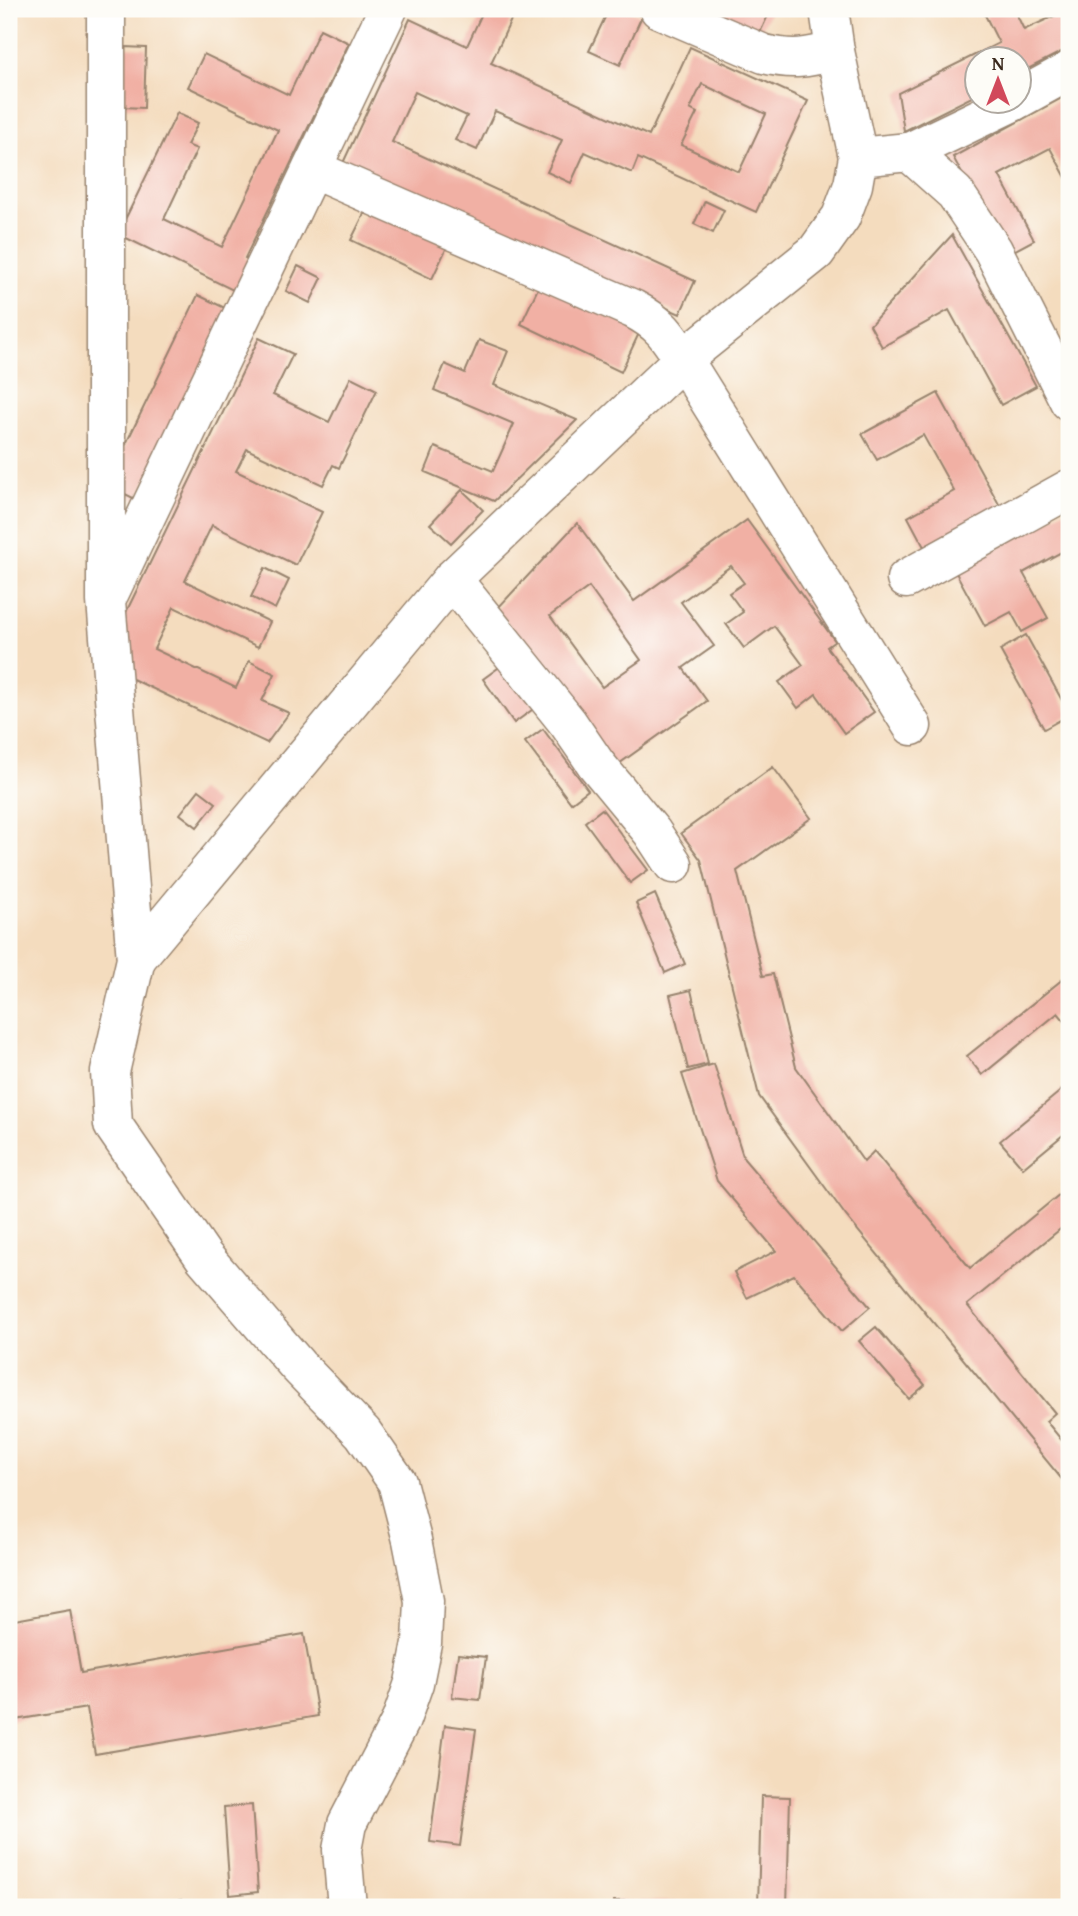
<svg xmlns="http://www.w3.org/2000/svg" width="1078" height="1916" viewBox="0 0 1078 1916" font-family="'Gentium Book Plus',serif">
<rect width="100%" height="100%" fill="#fdfcf7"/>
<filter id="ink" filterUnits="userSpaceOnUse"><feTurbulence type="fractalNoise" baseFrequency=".0143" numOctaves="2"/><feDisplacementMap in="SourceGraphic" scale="14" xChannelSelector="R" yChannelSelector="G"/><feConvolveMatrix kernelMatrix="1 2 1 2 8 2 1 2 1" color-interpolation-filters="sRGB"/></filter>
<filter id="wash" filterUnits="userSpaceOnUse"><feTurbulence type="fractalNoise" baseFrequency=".00686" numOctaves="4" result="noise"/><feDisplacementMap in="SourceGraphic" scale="28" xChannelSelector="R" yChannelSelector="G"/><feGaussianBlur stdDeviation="1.57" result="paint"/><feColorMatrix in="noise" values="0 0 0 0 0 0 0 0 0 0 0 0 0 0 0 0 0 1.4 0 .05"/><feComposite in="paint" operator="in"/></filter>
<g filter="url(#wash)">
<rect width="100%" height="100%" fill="#f4dcbe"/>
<g id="blocks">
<!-- building -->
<g fill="#f1b0a4" fill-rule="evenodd">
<path d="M 484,9 L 516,9 L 491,63 L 649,136 L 690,47 L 808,101 L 756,212 L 638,158 L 632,173 L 585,152 L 571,183 L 547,172 L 562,140 L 495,111 L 477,150 L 455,140 L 467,116 L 415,92 L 392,142 L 695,281 L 680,314 L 343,163 L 410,19 L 467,46 ZM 702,84 L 766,114 L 739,172 L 681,145 L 697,113 L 690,109 Z"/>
<path d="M 609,9 L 626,9 L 642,16 L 620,65 L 589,51 Z"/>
<path d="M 701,9 L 771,9 L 759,35 Z"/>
<path d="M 982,9 L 1014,9 L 1024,30 L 1069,9 L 1069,48 L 1018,74 L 1018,60 L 976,60 L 976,95 L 904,131 L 898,93 L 999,43 Z"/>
<path d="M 320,29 L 349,43 L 245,258 L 250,260 L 235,291 L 118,234 L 177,113 L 198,123 L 187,145 L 197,149 L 164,219 L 222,247 L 278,130 L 188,87 L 204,54 L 289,95 Z"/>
<path d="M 125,47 L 146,48 L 144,108 L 123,107 Z"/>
<path d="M 1069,94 L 1069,183 L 1050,148 L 999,175 L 1034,240 L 1006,255 L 953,157 Z"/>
<path d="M 705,201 L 724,210 L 713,233 L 694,224 Z"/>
<path d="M 368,206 L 448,245 L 432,279 L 351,240 Z"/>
<path d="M 952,235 L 1036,386 L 1001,405 L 949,310 L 882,347 L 870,325 Z"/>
<path d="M 298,266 L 322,278 L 310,303 L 286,291 Z"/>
<path d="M 540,284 L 640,331 L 621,372 L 521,324 Z"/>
<path d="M 198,295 L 229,310 L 137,500 L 109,486 L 123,450 Z"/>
<path d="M 259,338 L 293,354 L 273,395 L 329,422 L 351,377 L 377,390 L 339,468 L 333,465 L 323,485 L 247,449 L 236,471 L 322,512 L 296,565 L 212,525 L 185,581 L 270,622 L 258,647 L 174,607 L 154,649 L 236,688 L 249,661 L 275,674 L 262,701 L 289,713 L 267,743 L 122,674 L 116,633 Z"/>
<path d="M 479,340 L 508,351 L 494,385 L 577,420 L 494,501 L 425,472 L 435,447 L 493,471 L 514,424 L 434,390 L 445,364 L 465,373 Z"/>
<path d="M 938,393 L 1000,506 L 924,547 L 908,517 L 954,491 L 923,435 L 877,460 L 862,434 Z"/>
<path d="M 462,490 L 483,510 L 451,543 L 430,524 Z"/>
<path d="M 1069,508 L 1069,548 L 1023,573 L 1048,618 L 1022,632 L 1011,612 L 985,626 L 955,571 Z"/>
<path d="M 747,520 L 835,641 L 827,647 L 874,712 L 844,733 L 816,694 L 798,708 L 779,682 L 803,665 L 774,626 L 744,648 L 726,624 L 743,612 L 729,593 L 744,583 L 731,566 L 681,602 L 714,646 L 683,668 L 707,701 L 613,768 L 497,609 L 577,523 L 634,601 ZM 589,587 L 641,660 L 602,687 L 550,616 Z"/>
<path d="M 265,568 L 289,580 L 275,609 L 251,597 Z"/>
<path d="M 1026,635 L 1069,713 L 1069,715 L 1044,729 L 1000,650 Z"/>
<path d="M 505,663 L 536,707 L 514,723 L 483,679 Z"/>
<path d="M 543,729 L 588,790 L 571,803 L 525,742 Z"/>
<path d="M 773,767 L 811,818 L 737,871 L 763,976 L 773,974 L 796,1067 L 864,1162 L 874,1151 L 970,1268 L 1060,1194 L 1069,1205 L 1069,1222 L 967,1305 L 1055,1413 L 1046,1421 L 1069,1449 L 1069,1488 L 846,1216 L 759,1096 L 701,860 L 681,833 Z"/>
<path d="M 199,790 L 216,803 L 197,827 L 180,814 Z"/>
<path d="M 602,809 L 648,870 L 630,883 L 585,822 Z"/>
<path d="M 655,894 L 685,964 L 665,973 L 636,903 Z"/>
<path d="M 1063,979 L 1069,986 L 1069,1026 L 1058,1013 L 982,1075 L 967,1056 Z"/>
<path d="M 691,990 L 708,1064 L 688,1069 L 670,995 Z"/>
<path d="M 9,1037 L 13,1037 L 11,1066 L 9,1066 Z"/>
<path d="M 714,1064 L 744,1159 L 870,1307 L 842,1331 L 794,1275 L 747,1298 L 734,1272 L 776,1251 L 717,1181 L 682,1074 Z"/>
<path d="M 1069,1084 L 1069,1130 L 1023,1168 L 1000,1141 Z"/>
<path d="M 876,1327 L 925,1385 L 909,1399 L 859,1341 Z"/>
<path d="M 70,1610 L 81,1673 L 304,1634 L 318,1716 L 95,1754 L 87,1708 L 9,1721 L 9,1621 Z"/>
<path d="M 458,1654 L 486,1657 L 480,1700 L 452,1697 Z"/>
<path d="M 445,1725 L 476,1729 L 460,1846 L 430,1842 Z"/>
<path d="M 761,1796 L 790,1797 L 787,1907 L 758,1907 Z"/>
<path d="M 252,1805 L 258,1892 L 230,1895 L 224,1807 Z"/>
<path d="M 181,1900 L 182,1907 L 144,1907 L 144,1906 Z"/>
<path d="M 614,1901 L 741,1903 L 741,1907 L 614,1907 Z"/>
</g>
</g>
</g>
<g filter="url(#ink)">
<use href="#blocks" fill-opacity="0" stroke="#98836e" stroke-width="2"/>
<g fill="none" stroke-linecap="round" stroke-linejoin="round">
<defs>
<g id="minor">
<path d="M 106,9 L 106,601 L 136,959 L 110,1072 L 113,1125 L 204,1257 L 298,1366 L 363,1433 L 397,1482 L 412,1540 L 424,1601 L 422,1643 L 414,1683 L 401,1720 L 347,1824 L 342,1850 L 347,1907"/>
<path d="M 659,9 L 764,54 C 793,61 807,58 835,51"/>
<path d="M 1018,99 L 1069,71"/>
<path d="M 909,152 L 1013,102"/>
<path d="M 858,157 L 909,152 L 955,193 L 993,250 L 1069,401"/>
<path d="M 312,169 L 633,309 C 660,323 667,334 683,359 L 912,726"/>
<path d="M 452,579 L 568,723 L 596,764 L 652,832 L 673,864"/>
<path d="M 906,579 L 1069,489"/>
<path d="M 110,592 L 388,9"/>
<path d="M 136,959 L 452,579 L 683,359 L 816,252 L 841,217 L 853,185 L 858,157 L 835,51 L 829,9"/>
</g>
</defs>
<!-- minor casing -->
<use href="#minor" stroke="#98836e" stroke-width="41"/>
<!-- minor -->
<use href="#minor" stroke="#fff" stroke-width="38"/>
</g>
</g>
<!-- margin -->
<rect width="1078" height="1916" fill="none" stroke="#fdfcf7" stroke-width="35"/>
<!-- north arrow -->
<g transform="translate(998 80)"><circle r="33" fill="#fdfcf7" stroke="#afa8a0" stroke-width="2"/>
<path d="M0-5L12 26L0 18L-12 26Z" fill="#d1495b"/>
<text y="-10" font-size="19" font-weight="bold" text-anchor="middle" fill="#3b2a1e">N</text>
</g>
</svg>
